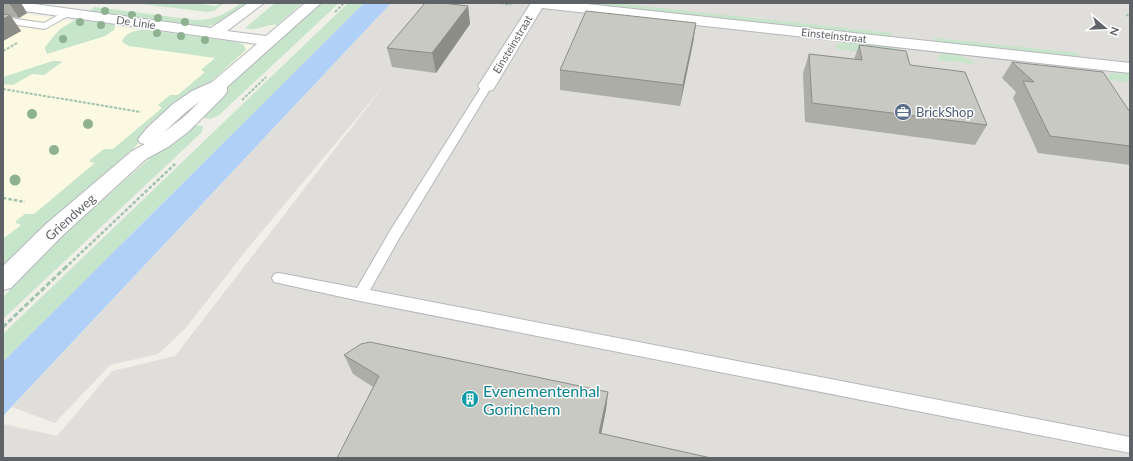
<svg xmlns="http://www.w3.org/2000/svg" width="1133" height="461" viewBox="0 0 1133 461" font-family="Lato,sans-serif">
<rect width="100%" height="100%" fill="#f0efe8"/>
<!-- commercial -->
<path fill="#fbf9e2" d="M 3,11 L 277,49 L 3,277 Z"/>
<!-- industrial -->
<path fill="#dfdeda" d="M 391,3 L 1130,3 L 1130,458 L 3,458 L 3,424 L 57,436 L 112,371 L 175,356 L 386,83 L 248,248 L 185,329 L 158,354 L 110,365 L 55,423 L 12,407 Z"/>
<!-- green -->
<g fill="#c7e5cb">
<path d="M 134,3 L 193,3 L 216,6 L 221,3 L 224,3 L 214,11 L 208,12 Z"/>
<path d="M 241,3 L 247,3 L 219,23 L 205,27 L 89,11 L 95,7 L 195,20 C 214,20 226,14 241,3 Z"/>
<path d="M 275,3 L 302,3 L 277,25 C 267,23 257,32 245,28 Z"/>
<path d="M 322,3 L 339,3 L 218,116 L 210,119 L 200,117 L 226,88 Z"/>
<path d="M 348,3 L 364,3 L 3,362 L 3,334 Z"/>
<path d="M 586,3 L 613,3 L 891,33 L 892,37 Z"/>
<path d="M 76,19 L 113,24 L 115,27 L 114,30 L 105,36 L 47,54 L 45,49 L 45,47 L 59,30 Z"/>
<path d="M 149,30 L 237,42 L 244,45 L 246,50 L 207,85 L 149,130 L 134,148 L 40,230 L 3,266 L 3,239 L 21,225 L 16,223 L 16,221 L 25,214 L 34,214 L 95,163 L 90,162 L 90,160 L 104,149 L 113,149 L 162,108 L 158,105 L 170,95 L 178,95 L 205,72 L 201,70 L 215,58 L 129,46 L 122,42 C 124,32 140,29 149,30 Z"/>
<path d="M 934,38 L 1078,53 L 1079,55 L 1074,57 L 935,42 Z"/>
<path d="M 846,43 C 862,43 900,44 910,57 L 835,49 L 838,44 Z"/>
<path d="M 943,54 C 954,53 966,56 975,64 L 937,60 L 939,56 Z"/>
<path d="M 53,61 L 60,61 L 62,62 L 44,75 L 32,74 L 13,85 L 3,84 L 3,77 Z"/>
<path d="M 1115,73 L 1130,74 L 1130,82 L 1108,80 L 1109,74 Z"/>
<path d="M 193,125 L 203,126 L 202,132 L 3,319 L 3,297 L 65,233 L 157,152 Z"/>
</g>
<!-- water -->
<path fill="#b0d0f8" d="M 364,3 L 391,3 L 3,416 L 3,362 Z"/>
<g fill="none" stroke-linecap="round" stroke-linejoin="round">
<defs>
<g id="lane">
<path d="M 67,10 L 70,11 L 71,13 L 70,15 L 45,29 L 3,23 L 3,17 L 44,23 Z"/>
<path d="M 487,83 L 492,86 L 400,237 L 370,290 L 1130,437 L 1130,453 L 360,301 L 274,282 L 272,278 L 274,274 L 279,273 L 357,288 L 390,231 L 482,86 Z"/>
</g>
<g id="street">
<path d="M 3,3 L 27,3 L 211,28 L 248,3 L 264,3 L 227,31 L 266,36 L 305,3 L 321,3 L 227,87 L 227,92 L 224,96 L 188,132 L 168,147 L 146,159 L 62,236 L 11,288 L 3,290 L 3,266 L 46,224 L 132,151 L 145,144 L 140,143 L 138,139 L 148,127 L 173,104 L 192,91 L 212,82 L 257,44 L 3,8 ZM 200,101 L 185,116 L 163,133 L 186,112 Z"/>
<path d="M 531,3 L 578,3 L 1130,63 L 1130,73 L 542,8 L 493,90 L 487,91 L 481,90 L 478,86 Z"/>
</g>
</defs>
<!-- lane casing -->
<use href="#lane" stroke="#b5b7bb" stroke-width="2"/>
<!-- street casing -->
<use href="#street" stroke="#b5b7bb" stroke-width="2"/>
<!-- path-far2 -->
<g stroke="#a0c3ae" stroke-width="2" stroke-dasharray="3 1.5" stroke-linecap="butt">
<path d="M 501,3 L 511,5"/>
<path d="M 335,12 L 344,3"/>
<path d="M 1126,15 L 1130,16"/>
<path d="M 3,51 L 17,43"/>
<path d="M 3,89 L 141,112"/>
<path d="M 242,100 L 266,77"/>
</g>
<!-- path-far1 -->
<g stroke="#a0c3ae" stroke-width="2.5" stroke-dasharray="3.5 2" stroke-linecap="butt">
<path d="M 3,198 L 25,202"/>
<path d="M 65,268 L 175,164"/>
</g>
<!-- path -->
<path stroke="#a0c3ae" stroke-width="3" stroke-dasharray="5 2.5" stroke-linecap="butt" d="M 3,327 L 66,267"/>
<!-- lane -->
<use href="#lane" fill="#fff" fill-rule="evenodd"/>
<!-- street -->
<use href="#street" fill="#fff" fill-rule="evenodd"/>
</g>
<!-- trees -->
<g fill="#8eb290">
<circle cx="105" cy="11" r="4"/>
<circle cx="132" cy="15" r="4"/>
<circle cx="158" cy="18" r="4"/>
<circle cx="80" cy="22" r="4"/>
<circle cx="185" cy="22" r="4"/>
<circle cx="101" cy="25" r="4"/>
<circle cx="157" cy="33" r="4"/>
<circle cx="181" cy="36" r="4"/>
<circle cx="63" cy="39" r="4"/>
<circle cx="205" cy="40" r="4"/>
<circle cx="32" cy="114" r="5"/>
<circle cx="88" cy="124" r="5"/>
<circle cx="54" cy="150" r="5"/>
<circle cx="15" cy="180" r="5.5"/>
</g>
<!-- wall -->
<g fill="#adada8">
<path d="M 3,3 L 21,3 L 27,13 L 19,18 L 11,17 L 21,31 L 3,41 Z"/>
<path d="M 468,6 L 470,24 L 436,73 L 392,67 L 387,48 Z"/>
<path d="M 696,23 L 693,43 L 680,106 L 560,90 L 560,70 Z"/>
<path d="M 859,45 L 910,65 L 987,125 L 975,145 L 805,122 L 803,73 L 809,54 L 854,59 Z"/>
<path d="M 1012,62 L 1130,112 L 1130,165 L 1038,153 L 1013,98 L 1016,92 L 1002,78 Z"/>
<path d="M 344,355 L 608,392 L 606,410 L 373,387 L 353,374 Z"/>
</g>
<!-- shaded-wall -->
<g fill="#8d8d88">
<path d="M 9,3 L 21,3 L 27,13 L 19,18 Z"/>
<path d="M 468,6 L 470,24 L 436,73 L 432,53 Z"/>
<path d="M 10,15 L 21,31 L 3,41 L 3,19 Z"/>
<path d="M 696,23 L 693,43 L 680,106 L 683,85 Z"/>
<path d="M 608,392 L 606,410 L 598,450 L 599,433 Z"/>
</g>
<!-- building -->
<g fill="#c9c9c3" stroke="#8d8d88">
<path d="M 425,3 L 443,3 L 468,6 L 432,53 L 387,48 Z"/>
<path d="M 586,11 L 696,23 L 683,85 L 560,70 Z"/>
<path d="M 3,14 L 10,15 L 3,19 Z"/>
<path d="M 859,45 L 906,51 L 910,65 L 965,72 L 987,125 L 812,103 L 809,54 L 862,60 Z"/>
<path d="M 1012,62 L 1103,72 L 1130,112 L 1130,146 L 1050,136 L 1023,81 L 1034,82 Z"/>
<path d="M 370,342 L 608,392 L 599,433 L 711,458 L 337,458 L 379,376 L 344,355 L 361,344 Z"/>
</g>
<!-- icons -->
<defs>
<symbol id="office-disc" viewBox="-11 -11 22 22"><circle r="9.5" fill="#5c6f8a" stroke="#fff"/><path d="M-6-3h4V-5.5h4V-3h4V5H-6ZM-1-4.5V-3h2v-1.5ZM-6 0V1H6V0Z" fill="#fff"/></symbol>
<symbol id="building-disc" viewBox="-11 -11 22 22"><circle r="9.5" fill="#0f9aa8" stroke="#fff"/><path d="M-4-6H4V6H1V3H-1V6H-4ZM-2.5-4.3h1.7v1.8h-1.7ZM.8-4.3h1.7v1.8H.8ZM-2.5-1h1.7V.8h-1.7ZM.8-1h1.7V.8H.8Z" fill="#fff"/></symbol>
</defs>
<g fill-rule="evenodd">
<use href="#office-disc" x="893" y="102" width="20" height="20"/>
<use href="#building-disc" x="460" y="389" width="20" height="20"/>
</g>
<g text-anchor="middle" dominant-baseline="central" stroke-width="3" stroke-linejoin="round" paint-order="stroke">
<!-- far-street labels -->
<g font-size="11" fill="#5f6267" stroke="#fff">
<text transform="translate(136 22) rotate(8)">De Linie</text>
<text transform="translate(834 35) rotate(6)">Einsteinstraat</text>
<text transform="translate(512 44) rotate(-59)">Einsteinstraat</text>
</g>
<!-- service labels -->
<g font-size="13" fill="#4e5e75" stroke="#fff" text-anchor="start">
<text x="916" y="112">BrickShop</text>
</g>
<!-- street labels -->
<g font-size="13" fill="#5f6267" stroke="#fff">
<text transform="translate(70 217) rotate(-42)">Griendweg</text>
</g>
<!-- near-culture labels -->
<g font-size="16" fill="#0d838f" stroke="#fff" text-anchor="start">
<text x="483" y="390">Evenementenhal<tspan x="483" dy="18">Gorinchem</tspan></text>
</g>
</g>
<!-- border -->
<rect width="1133" height="461" fill="none" stroke="#5f6267" stroke-width="8"/>
<!-- north arrow -->
<g transform="translate(1105 28) rotate(109)" stroke="#ffffff" stroke-width="3" paint-order="stroke">
<path d="M0-3L7 15L0 10L-7 15Z" fill="#5f6267"/>
<text y="-6" font-size="11" font-weight="bold" text-anchor="middle" fill="#5f6267">N</text>
</g>
</svg>
